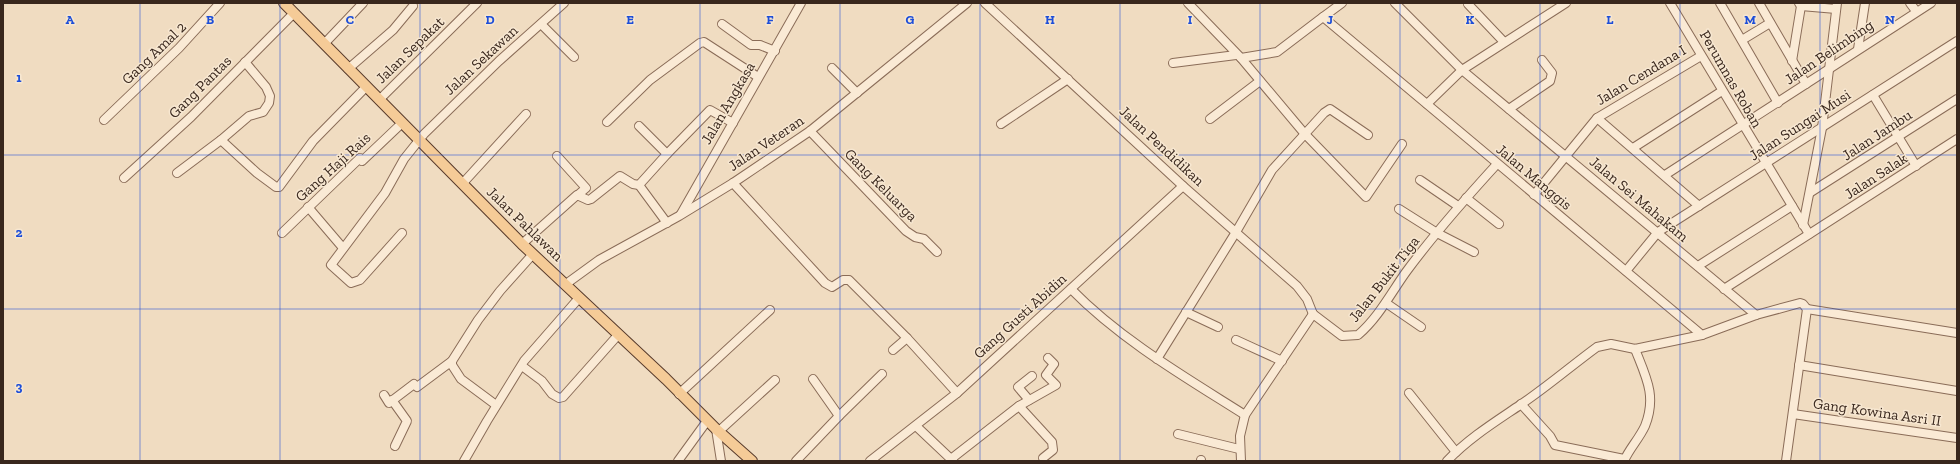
<svg xmlns="http://www.w3.org/2000/svg" width="1960" height="464" viewBox="0 0 1960 464" font-family="'Zilla Slab',serif">
<rect width="100%" height="100%" fill="#f0dcc1"/>
<g fill="none" stroke-linecap="round" stroke-linejoin="round">
<defs>
<g id="minor">
<path d="M 985,3 L 1183,186 L 1297,286 L 1307,299 L 1313,314"/>
<path d="M 1188,3 L 1241,58 L 1277,52 L 1323,17"/>
<path d="M 1342,3 L 1323,17 L 1702,335 L 1756,315 L 1800,303 L 1803,304 L 1807,309"/>
<path d="M 1395,3 L 1462,70 L 1756,315"/>
<path d="M 1670,3 L 1809,234"/>
<path d="M 1720,3 L 1778,103"/>
<path d="M 1759,3 L 1806,84"/>
<path d="M 1799,3 L 1801,6 L 1836,9"/>
<path d="M 1910,3 L 1916,11"/>
<path d="M 1468,4 L 1504,42"/>
<path d="M 541,24 L 574,57"/>
<path d="M 722,24 L 751,45 L 760,45 L 775,51"/>
<path d="M 1742,40 L 1770,23"/>
<path d="M 324,44 L 363,3"/>
<path d="M 1858,49 L 1865,3"/>
<path d="M 1241,58 L 1304,133 L 1366,197 L 1402,144"/>
<path d="M 1792,61 L 1801,6"/>
<path d="M 1173,63 L 1236,55"/>
<path d="M 832,68 L 857,93"/>
<path d="M 348,69 L 393,30 L 413,6"/>
<path d="M 1873,95 L 1916,166"/>
<path d="M 379,100 L 477,3"/>
<path d="M 1427,104 L 1462,70 L 1566,3"/>
<path d="M 1509,109 L 1550,81 L 1552,73 L 1542,60"/>
<path d="M 1597,118 L 1699,206"/>
<path d="M 1210,119 L 1260,81"/>
<path d="M 104,120 L 179,48 L 220,3"/>
<path d="M 607,122 L 650,80 L 700,43 L 704,42 L 758,77"/>
<path d="M 1001,124 L 1068,79"/>
<path d="M 639,126 L 667,154 L 639,185 L 667,223"/>
<path d="M 810,131 L 906,231 L 915,237 L 924,239 L 937,252"/>
<path d="M 221,140 L 257,173 L 276,187 L 279,187 L 313,141 L 366,87"/>
<path d="M 1633,148 L 1722,91"/>
<path d="M 667,154 L 710,110 L 733,123"/>
<path d="M 557,156 L 586,188 L 579,194"/>
<path d="M 177,173 L 221,140 L 249,116 L 263,112 L 269,103 L 270,96 L 266,87 L 245,62"/>
<path d="M 1665,175 L 1931,3"/>
<path d="M 124,178 L 191,117 L 294,13"/>
<path d="M 1420,180 L 1458,206"/>
<path d="M 463,183 L 526,114"/>
<path d="M 733,183 L 825,283 L 832,287 L 843,280 L 849,280 L 907,338 L 957,393"/>
<path d="M 1811,192 L 1957,99"/>
<path d="M 1534,195 L 1597,118 L 1701,56"/>
<path d="M 1466,198 L 1499,224"/>
<path d="M 308,207 L 343,248"/>
<path d="M 1399,209 L 1437,233 L 1474,252"/>
<path d="M 681,214 L 801,3"/>
<path d="M 1803,225 L 1822,128 L 1837,3"/>
<path d="M 282,233 L 360,158 L 362,161 L 402,123"/>
<path d="M 402,233 L 360,280 L 351,283 L 331,265 L 385,193 L 404,159 L 424,134 L 499,61 L 564,3"/>
<path d="M 522,244 L 577,195 L 588,200 L 591,199 L 620,176 L 633,184 L 639,185"/>
<path d="M 1698,266 L 1792,206"/>
<path d="M 1626,271 L 1658,232 L 1957,41"/>
<path d="M 566,284 L 599,260 L 679,216 L 733,183 L 810,131 L 967,3"/>
<path d="M 1071,289 C 1121,340 1185,377 1245,415"/>
<path d="M 1724,289 L 1957,139"/>
<path d="M 1386,303 L 1421,327"/>
<path d="M 1807,309 L 1957,333"/>
<path d="M 1186,312 L 1218,327"/>
<path d="M 1313,314 L 1342,336 L 1358,335 C 1378,318 1391,293 1406,272 C 1434,234 1465,199 1497,164"/>
<path d="M 1236,340 L 1282,361"/>
<path d="M 893,350 L 907,338"/>
<path d="M 1157,359 L 1236,232 L 1272,170 L 1324,113 L 1330,109 L 1368,135"/>
<path d="M 1799,365 L 1957,391"/>
<path d="M 522,366 L 542,381 L 552,394 L 559,398 L 563,397 L 618,335"/>
<path d="M 1409,393 L 1456,452"/>
<path d="M 679,394 L 770,310"/>
<path d="M 384,395 L 389,403 L 414,384 L 417,387 L 452,361"/>
<path d="M 392,400 L 407,421 L 395,446"/>
<path d="M 1029,400 L 1018,387 L 1032,376"/>
<path d="M 1521,404 L 1550,436 L 1555,445 L 1624,459"/>
<path d="M 496,405 L 461,379 L 452,365 L 452,361 L 478,320 L 500,291 L 533,254"/>
<path d="M 1019,406 L 1056,385 L 1046,375 L 1054,364 L 1048,358"/>
<path d="M 1793,414 L 1957,438"/>
<path d="M 839,416 L 882,374"/>
<path d="M 916,426 L 953,461"/>
<path d="M 716,429 L 721,461"/>
<path d="M 718,432 L 775,380"/>
<path d="M 1178,434 L 1239,449"/>
<path d="M 951,459 L 1019,406 L 1052,442 L 1053,450 L 1043,458"/>
<path d="M 464,461 L 487,421 L 524,361 L 579,298"/>
<path d="M 678,461 L 707,421"/>
<path d="M 796,461 L 839,416 L 813,379"/>
<path d="M 870,461 L 957,393 L 1183,186"/>
<path d="M 1201,461 L 1201,460"/>
<path d="M 1241,461 L 1240,436 L 1245,415 L 1313,314"/>
<path d="M 1447,461 C 1469,438 1495,422 1520,405 C 1547,387 1571,366 1597,347 L 1611,344 L 1635,349 L 1702,335"/>
<path d="M 1624,461 C 1629,449 1639,439 1645,426 C 1657,396 1646,377 1635,349"/>
<path d="M 1786,461 L 1807,309"/>
</g>
<path id="major" d="M 284,3 L 522,244 L 666,379 L 716,429 L 752,461"/>
</defs>
<!-- minor casing -->
<use href="#minor" stroke="#8a6c58" stroke-width="10"/>
<!-- major casing -->
<use href="#major" stroke="#583b2c" stroke-width="12"/>
<!-- minor -->
<use href="#minor" stroke="#faead5" stroke-width="8"/>
<!-- major -->
<use href="#major" stroke="#f5cb97" stroke-width="10"/>
</g>
<!-- grid -->
<path fill="none" stroke="#1d4ed8" stroke-width="1" stroke-opacity="0.55" d="M 140,3 L 140,461M 280,3 L 280,461M 420,3 L 420,461M 560,3 L 560,461M 700,3 L 700,461M 840,3 L 840,461M 980,3 L 980,461M 1120,3 L 1120,461M 1260,3 L 1260,461M 1400,3 L 1400,461M 1540,3 L 1540,461M 1680,3 L 1680,461M 1820,3 L 1820,461M 3,155 L 1957,155M 3,309 L 1957,309"/>
<g text-anchor="middle" dominant-baseline="central" stroke-width="3" stroke-linejoin="round" paint-order="stroke">
<!-- street labels -->
<g font-size="15" fill="#39271d" stroke="#f7e7d1">
<text transform="translate(410 50) rotate(-44)">Jalan Sepakat</text>
<text transform="translate(1829 52) rotate(-34)">Jalan Belimbing</text>
<text transform="translate(154 53) rotate(-44)">Gang Amal 2</text>
<text transform="translate(481 60) rotate(-43)">Jalan Sekawan</text>
<text transform="translate(1641 75) rotate(-31)">Jalan Cendana I</text>
<text transform="translate(1731 79) rotate(60)">Perumnas Roban</text>
<text transform="translate(200 87) rotate(-45)">Gang Pantas</text>
<text transform="translate(728 103) rotate(-60)">Jalan Angkasa</text>
<text transform="translate(1800 125) rotate(-33)">Jalan Sungai Musi</text>
<text transform="translate(1877 135) rotate(-33)">Jalan Jambu</text>
<text transform="translate(766 143) rotate(-34)">Jalan Veteran</text>
<text transform="translate(1162 146) rotate(43)">Jalan Pendidikan</text>
<text transform="translate(333 167) rotate(-42)">Gang Haji Rais</text>
<text transform="translate(1876 176) rotate(-33)">Jalan Salak</text>
<text transform="translate(1534 177) rotate(40)">Jalan Manggis</text>
<text transform="translate(881 185) rotate(45)">Gang Keluarga</text>
<text transform="translate(1639 199) rotate(40)">Jalan Sei Mahakam</text>
<text transform="translate(525 224) rotate(44)">Jalan Pahlawan</text>
<text transform="translate(1384 279) rotate(-52)">Jalan Bukit Tiga</text>
<text transform="translate(1020 316) rotate(-42)">Gang Gusti Abidin</text>
<text transform="translate(1877 412) rotate(8)">Gang Kowina Asri II</text>
</g>
</g>
<g font-size="13" text-anchor="middle" font-weight="bold" fill="#1d4ed8" stroke="#f7e7d1" stroke-width="3" stroke-linejoin="round" paint-order="stroke">
<text x="70" y="24">A</text>
<text x="210" y="24">B</text>
<text x="350" y="24">C</text>
<text x="490" y="24">D</text>
<text x="630" y="24">E</text>
<text x="770" y="24">F</text>
<text x="910" y="24">G</text>
<text x="1050" y="24">H</text>
<text x="1190" y="24">I</text>
<text x="1330" y="24">J</text>
<text x="1470" y="24">K</text>
<text x="1610" y="24">L</text>
<text x="1750" y="24">M</text>
<text x="1890" y="24">N</text>
<text x="19" y="82">1</text>
<text x="19" y="237">2</text>
<text x="19" y="391">3</text>
</g>
<!-- border -->
<rect width="1960" height="464" fill="none" stroke="#39271d" stroke-width="8"/>
</svg>
